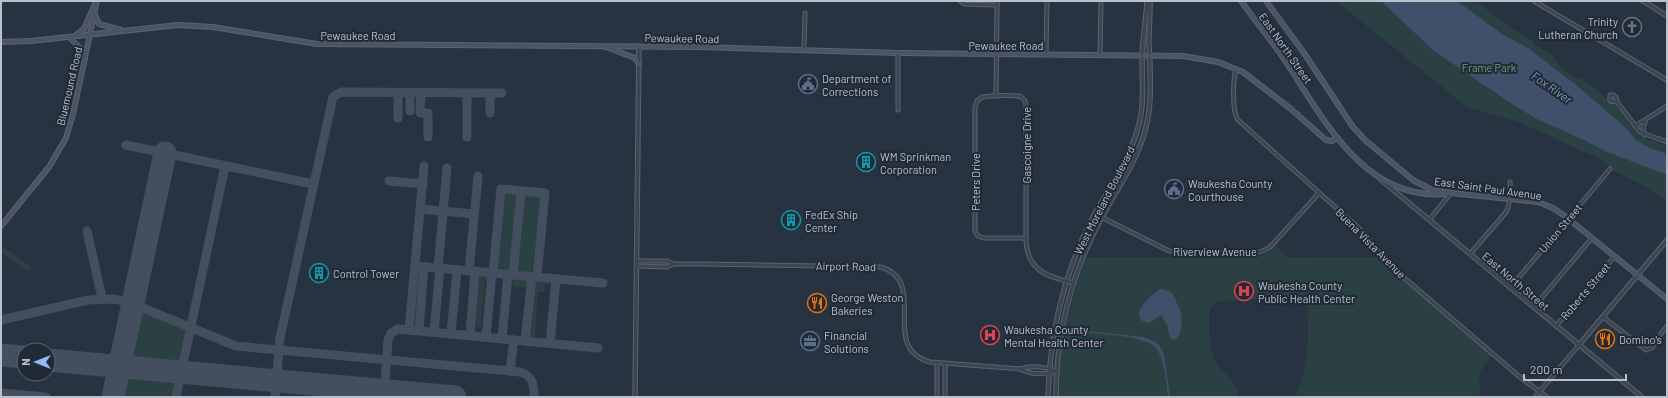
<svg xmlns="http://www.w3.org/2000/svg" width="1668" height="398" viewBox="0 0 1668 398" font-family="Barlow,sans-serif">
<rect width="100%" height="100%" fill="#283342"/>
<!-- green -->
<g fill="#2a4043">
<path d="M 1336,1 L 1476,1 L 1508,26 L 1533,41 L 1534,45 L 1552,55 L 1560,66 L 1569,74 L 1576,78 L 1584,80 L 1602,94 L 1609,102 L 1615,104 L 1639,136 L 1667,146 L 1667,201 L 1646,187 L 1614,171 L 1598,157 L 1584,152 L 1519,122 L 1467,107 Z"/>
<path d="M 507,191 L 516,192 L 519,196 L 512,264 L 510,269 L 505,271 L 498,268 L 496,262 L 502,194 Z"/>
<path d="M 526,193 L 538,194 L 541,198 L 535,266 L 531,271 L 527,273 L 519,270 L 516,264 L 523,196 Z"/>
<path d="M 1,245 L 31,267 L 28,272 L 1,252 Z"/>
<path d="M 1276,246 L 1289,258 L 1380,257 L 1384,264 L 1492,355 L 1479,373 L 1480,397 L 1295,397 C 1311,364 1308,335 1307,299 L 1303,298 L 1217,301 L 1210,308 C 1208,320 1209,350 1215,361 C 1223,375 1237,380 1239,397 L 1059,397 C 1059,348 1070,303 1086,258 L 1259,256 L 1264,255 Z"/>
<path d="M 419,270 L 420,271 L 414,326 L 412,321 L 417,271 Z"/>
<path d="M 479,274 L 488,275 L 490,279 L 488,281 L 485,281 L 481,327 L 475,327 L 479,281 L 477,281 L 476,278 Z"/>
<path d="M 516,277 L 529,279 L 529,288 L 513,287 L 512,280 Z"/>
<path d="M 534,279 L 552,281 L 553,283 L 552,285 L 545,284 L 544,292 L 538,292 L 535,337 L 528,336 Z"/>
<path d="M 142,313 L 147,313 L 178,325 L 185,330 C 188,338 183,357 178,364 C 171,367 136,364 131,358 L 130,354 L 138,317 Z"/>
<path d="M 131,374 L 172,378 L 175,384 L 173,397 L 122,397 C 120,389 123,378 131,374 Z"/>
</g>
<!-- water -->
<g fill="#3f506b">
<path d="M 1381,1 L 1457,1 L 1502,34 L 1528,48 L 1580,88 L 1626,128 L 1636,140 L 1650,148 L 1667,154 L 1667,175 L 1605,151 L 1586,141 L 1537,119 L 1512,104 L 1433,50 Z"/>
<path d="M 1161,289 L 1171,292 L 1176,299 L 1176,302 C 1183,309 1185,335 1174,340 L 1170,338 L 1167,325 L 1161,315 L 1149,323 C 1125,319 1151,294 1161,289 Z"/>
<path d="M 1074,328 L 1082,331 L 1085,329 L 1087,331 L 1143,337 L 1154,341 L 1159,345 L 1164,354 L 1170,397 L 1168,397 C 1166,382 1165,362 1157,349 C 1148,335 1091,333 1074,332 Z"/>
</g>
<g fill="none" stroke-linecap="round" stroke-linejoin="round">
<!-- taxiway -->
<g stroke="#434e5e" stroke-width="9">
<path d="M 398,93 L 398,118"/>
<path d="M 421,93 L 420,113 L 428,113 L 428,137"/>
<path d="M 490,93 L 490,113"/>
<path d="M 410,111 L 410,93"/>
<path d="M 467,137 L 467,93"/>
<path d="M 126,145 L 313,184"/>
<path d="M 389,181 L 423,184"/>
<path d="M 420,209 L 474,214"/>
<path d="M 87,231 L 102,298"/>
<path d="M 415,266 L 603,283"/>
<path d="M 438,268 L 447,168"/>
<path d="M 469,271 L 478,176"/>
<path d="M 493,273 L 501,189 L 545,193 L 537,277"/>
<path d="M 513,275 L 521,191"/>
<path d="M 1,320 L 88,300 L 115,299 L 133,304 L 236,346 L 520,372 C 533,376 534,385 534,397"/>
<path d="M 409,329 L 424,166"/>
<path d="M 419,330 L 424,267"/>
<path d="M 434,332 L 440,268"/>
<path d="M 451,334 L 457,270"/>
<path d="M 470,335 L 475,271"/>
<path d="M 486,337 L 492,273"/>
<path d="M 502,338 L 508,275"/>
<path d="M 525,341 L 532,277"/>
<path d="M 550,343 L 556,279"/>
<path d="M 510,371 L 514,340"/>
<path d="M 1,393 L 46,397"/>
<path d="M 176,397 L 225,166"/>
<path d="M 275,397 L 280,338 L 333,97 L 341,92 L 502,93"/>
<path d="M 384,397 L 388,340 L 391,333 L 398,329 L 598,348"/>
</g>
<!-- runway -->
<g stroke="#434e5e" stroke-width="23">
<path d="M 1,355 L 24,357"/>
<path d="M 48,360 L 455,397"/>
<path d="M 113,397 L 165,153"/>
</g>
<defs>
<g id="minor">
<path d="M 960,1 L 965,4 L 997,5 L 997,1"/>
<path d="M 1534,1 L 1667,80"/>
<path d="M 804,49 L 805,13"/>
<path d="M 1046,54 L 1047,1"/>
<path d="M 1100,54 L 1101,1"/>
<path d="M 1236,69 C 1233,79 1232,112 1238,120 L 1362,231 L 1388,264 L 1521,378 L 1547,397"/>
<path d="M 996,96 L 997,5"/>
<path d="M 1617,102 L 1610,101 L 1610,95 L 1613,95 L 1616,97 L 1617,102 L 1640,132 L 1667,142"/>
<path d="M 898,110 L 898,53"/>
<path d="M 1635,126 L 1667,106"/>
<path d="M 1644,135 L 1643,128 L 1645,122"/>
<path d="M 1095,214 L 1169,251 L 1256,253 L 1265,250 L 1271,246 L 1319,193"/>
<path d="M 1429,220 L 1451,193"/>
<path d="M 1026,238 L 984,238 L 978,236 L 975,231 L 975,107 L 977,101 L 982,97 C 990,96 1014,94 1021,97 C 1024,99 1026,101 1026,105 L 1026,238 C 1026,270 1047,277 1074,283"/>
<path d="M 1470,254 L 1507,211 L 1510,199 L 1510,182"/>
<path d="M 637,261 L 667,261 L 674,264"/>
<path d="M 637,266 L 667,267 L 674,264 L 702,264 L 881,267 C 930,282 878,348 930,362 L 1020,369 C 1031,365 1046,367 1057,371"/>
<path d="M 1510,288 L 1610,169"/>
<path d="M 1534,307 L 1592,238"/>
<path d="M 1603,317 L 1646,350 L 1652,348 L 1659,336 L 1667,326"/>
<path d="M 1556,326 L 1614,257"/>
<path d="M 937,363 L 937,397"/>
<path d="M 945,363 L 945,397"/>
<path d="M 1020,369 C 1030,375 1046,375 1057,371"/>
<path d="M 1535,397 L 1579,345"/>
</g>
<g id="tertiary">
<path d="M 1643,1 L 1667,16"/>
<path d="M 1380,179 L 1642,397"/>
<path d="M 1579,345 L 1667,240"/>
<path d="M 635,397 L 639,46"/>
<path d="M 1048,397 C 1050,335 1063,275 1092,219 C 1107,191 1130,158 1138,128 C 1145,105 1142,79 1142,55 C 1143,37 1146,19 1147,1"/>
<path d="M 1056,397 C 1056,334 1072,272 1102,217 C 1117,189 1137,161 1145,131 C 1153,103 1150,72 1149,43 C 1149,29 1150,15 1150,1"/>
</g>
<g id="secondary">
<path d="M 1241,1 C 1256,22 1274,43 1288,65 C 1325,122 1366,201 1446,194"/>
<path d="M 1266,1 L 1304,53 L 1353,127 L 1365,140 L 1413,180 L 1432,190 L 1451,193 L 1538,202 L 1553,208 L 1565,216 L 1667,299"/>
<path d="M 94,13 L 99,24 L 121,30"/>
<path d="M 76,35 L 84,29 L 95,4"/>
<path d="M 69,37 L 80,48 L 85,59"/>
<path d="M 1,42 L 31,41 L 178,25 L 213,27 L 317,44 L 700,47 L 898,53 L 1183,56 L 1218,62 L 1243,72 L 1291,109 L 1326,140 L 1332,141 L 1337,138"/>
<path d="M 606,47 L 635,58 L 639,64"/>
<path d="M 1,226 L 49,167 L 66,138 L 73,114 L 97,1"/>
</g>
</defs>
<!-- minor casing -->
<use href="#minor" stroke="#5a636f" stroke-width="5"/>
<!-- tertiary casing -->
<use href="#tertiary" stroke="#5a636f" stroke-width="5.5"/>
<!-- secondary casing -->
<use href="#secondary" stroke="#5a636f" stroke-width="6"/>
<!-- minor -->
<use href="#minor" stroke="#3c4552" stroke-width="3"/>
<!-- tertiary -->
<use href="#tertiary" stroke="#3c4552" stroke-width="3.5"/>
<!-- secondary -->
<use href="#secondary" stroke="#4a5465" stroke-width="4"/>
</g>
<!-- icons -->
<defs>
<symbol id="church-ring" viewBox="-11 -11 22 22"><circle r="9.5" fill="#212a37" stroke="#6b7280" stroke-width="1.5"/><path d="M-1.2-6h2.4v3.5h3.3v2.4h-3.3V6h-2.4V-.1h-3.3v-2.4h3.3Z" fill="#6b7280"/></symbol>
<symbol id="civic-ring" viewBox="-11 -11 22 22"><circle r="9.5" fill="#212a37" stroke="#5c6f8a" stroke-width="1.5"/><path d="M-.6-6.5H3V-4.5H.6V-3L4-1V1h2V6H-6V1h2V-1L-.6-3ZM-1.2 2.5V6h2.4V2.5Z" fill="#5c6f8a"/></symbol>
<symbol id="building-ring" viewBox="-11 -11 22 22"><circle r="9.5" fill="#212a37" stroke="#0f9aa8" stroke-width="1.5"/><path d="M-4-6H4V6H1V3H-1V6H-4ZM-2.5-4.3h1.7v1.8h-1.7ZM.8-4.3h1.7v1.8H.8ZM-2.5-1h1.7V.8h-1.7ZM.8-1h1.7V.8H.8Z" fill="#0f9aa8"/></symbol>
<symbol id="hospital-ring" viewBox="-11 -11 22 22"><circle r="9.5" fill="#212a37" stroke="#e0444e" stroke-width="1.5"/><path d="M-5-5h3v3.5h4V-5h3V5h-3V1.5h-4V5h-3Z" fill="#e0444e"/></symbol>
<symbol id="restaurant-ring" viewBox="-11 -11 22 22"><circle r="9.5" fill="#212a37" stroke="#e8710a" stroke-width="1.5"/><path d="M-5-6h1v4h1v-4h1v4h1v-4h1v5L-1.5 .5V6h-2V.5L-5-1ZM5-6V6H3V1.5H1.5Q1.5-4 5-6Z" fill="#e8710a"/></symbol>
<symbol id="office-ring" viewBox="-11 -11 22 22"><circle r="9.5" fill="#212a37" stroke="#5c6f8a" stroke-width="1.5"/><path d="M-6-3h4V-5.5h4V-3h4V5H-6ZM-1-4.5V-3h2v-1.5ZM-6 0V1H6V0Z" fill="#5c6f8a"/></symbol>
</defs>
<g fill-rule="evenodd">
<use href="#church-ring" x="1621" y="16" width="22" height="22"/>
<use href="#civic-ring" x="797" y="73" width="22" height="22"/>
<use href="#building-ring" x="855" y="151" width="22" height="22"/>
<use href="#civic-ring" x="1163" y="178" width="22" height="22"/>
<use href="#building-ring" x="780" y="209" width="22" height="22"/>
<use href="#building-ring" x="308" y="262" width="22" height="22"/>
<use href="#hospital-ring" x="1233" y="280" width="22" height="22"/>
<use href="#restaurant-ring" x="806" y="292" width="22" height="22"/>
<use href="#hospital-ring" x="979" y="324" width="22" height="22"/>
<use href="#restaurant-ring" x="1594" y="328" width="22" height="22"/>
<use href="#office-ring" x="799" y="330" width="22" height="22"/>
</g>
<g text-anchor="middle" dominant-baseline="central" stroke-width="4" stroke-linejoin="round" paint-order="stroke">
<!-- poi labels -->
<g font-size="11" fill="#b9c0cc" stroke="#212a37" text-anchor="start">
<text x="1618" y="21" text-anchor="end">Trinity<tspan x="1618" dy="13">Lutheran Church</tspan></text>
<text x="822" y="78">Department of<tspan x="822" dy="13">Corrections</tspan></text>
<text x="880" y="156">WM Sprinkman<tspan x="880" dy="13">Corporation</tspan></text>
<text x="1188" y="183">Waukesha County<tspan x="1188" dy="13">Courthouse</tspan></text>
<text x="805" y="214">FedEx Ship<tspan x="805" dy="13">Center</tspan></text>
<text x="333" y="273">Control Tower</text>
<text x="1258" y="285">Waukesha County<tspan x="1258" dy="13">Public Health Center</tspan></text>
<text x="831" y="297">George Weston<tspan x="831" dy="13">Bakeries</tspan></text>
<text x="1004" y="329">Waukesha County<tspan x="1004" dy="13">Mental Health Center</tspan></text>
<text x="824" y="335">Financial<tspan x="824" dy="13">Solutions</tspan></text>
<text x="1619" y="339">Domino's</text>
</g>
<!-- street labels -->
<g font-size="11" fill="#b9c0cc" stroke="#212a37">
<text x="358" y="35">Pewaukee Road</text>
<text transform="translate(682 38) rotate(1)">Pewaukee Road</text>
<text x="1006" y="45">Pewaukee Road</text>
<text transform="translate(1286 48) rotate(55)">East North Street</text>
<text transform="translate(69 86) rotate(-77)">Bluemound Road</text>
<text transform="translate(1026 145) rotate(-90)">Gascoigne Drive</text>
<text transform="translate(975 182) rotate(-90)">Peters Drive</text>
<text transform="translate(1488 188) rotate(8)">East Saint Paul Avenue</text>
<text transform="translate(1104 200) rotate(-63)">West Moreland Boulevard</text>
<text transform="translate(1560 228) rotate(-50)">Union Street</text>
<text transform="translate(1371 243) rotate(45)">Buena Vista Avenue</text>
<text x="1215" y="251">Riverview Avenue</text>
<text transform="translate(846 266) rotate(1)">Airport Road</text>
<text transform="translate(1516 281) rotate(40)">East North Street</text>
<text transform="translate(1585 291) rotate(-50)">Roberts Street</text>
</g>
<!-- park labels -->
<g font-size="11" fill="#719c7c" stroke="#212a37">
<text x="1489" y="67">Frame Park</text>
</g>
<!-- water labels -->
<g font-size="12" font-style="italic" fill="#8296b2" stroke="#212a37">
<text transform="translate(1552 87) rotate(35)">Fox River</text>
</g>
</g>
<!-- border -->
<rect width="1668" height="398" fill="none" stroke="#b9c0cc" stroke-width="4"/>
<!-- north arrow -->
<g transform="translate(36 362) rotate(270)"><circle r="19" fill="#212a37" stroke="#5e6673"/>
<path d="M0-3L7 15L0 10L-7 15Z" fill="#95b9f5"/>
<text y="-6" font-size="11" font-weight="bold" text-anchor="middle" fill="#b9c0cc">N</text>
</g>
<!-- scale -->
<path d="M1524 374v6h102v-6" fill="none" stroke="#b9c0cc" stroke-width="2"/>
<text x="1530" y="374" font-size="12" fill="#b9c0cc" stroke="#212a37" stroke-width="3" paint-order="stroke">200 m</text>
</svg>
